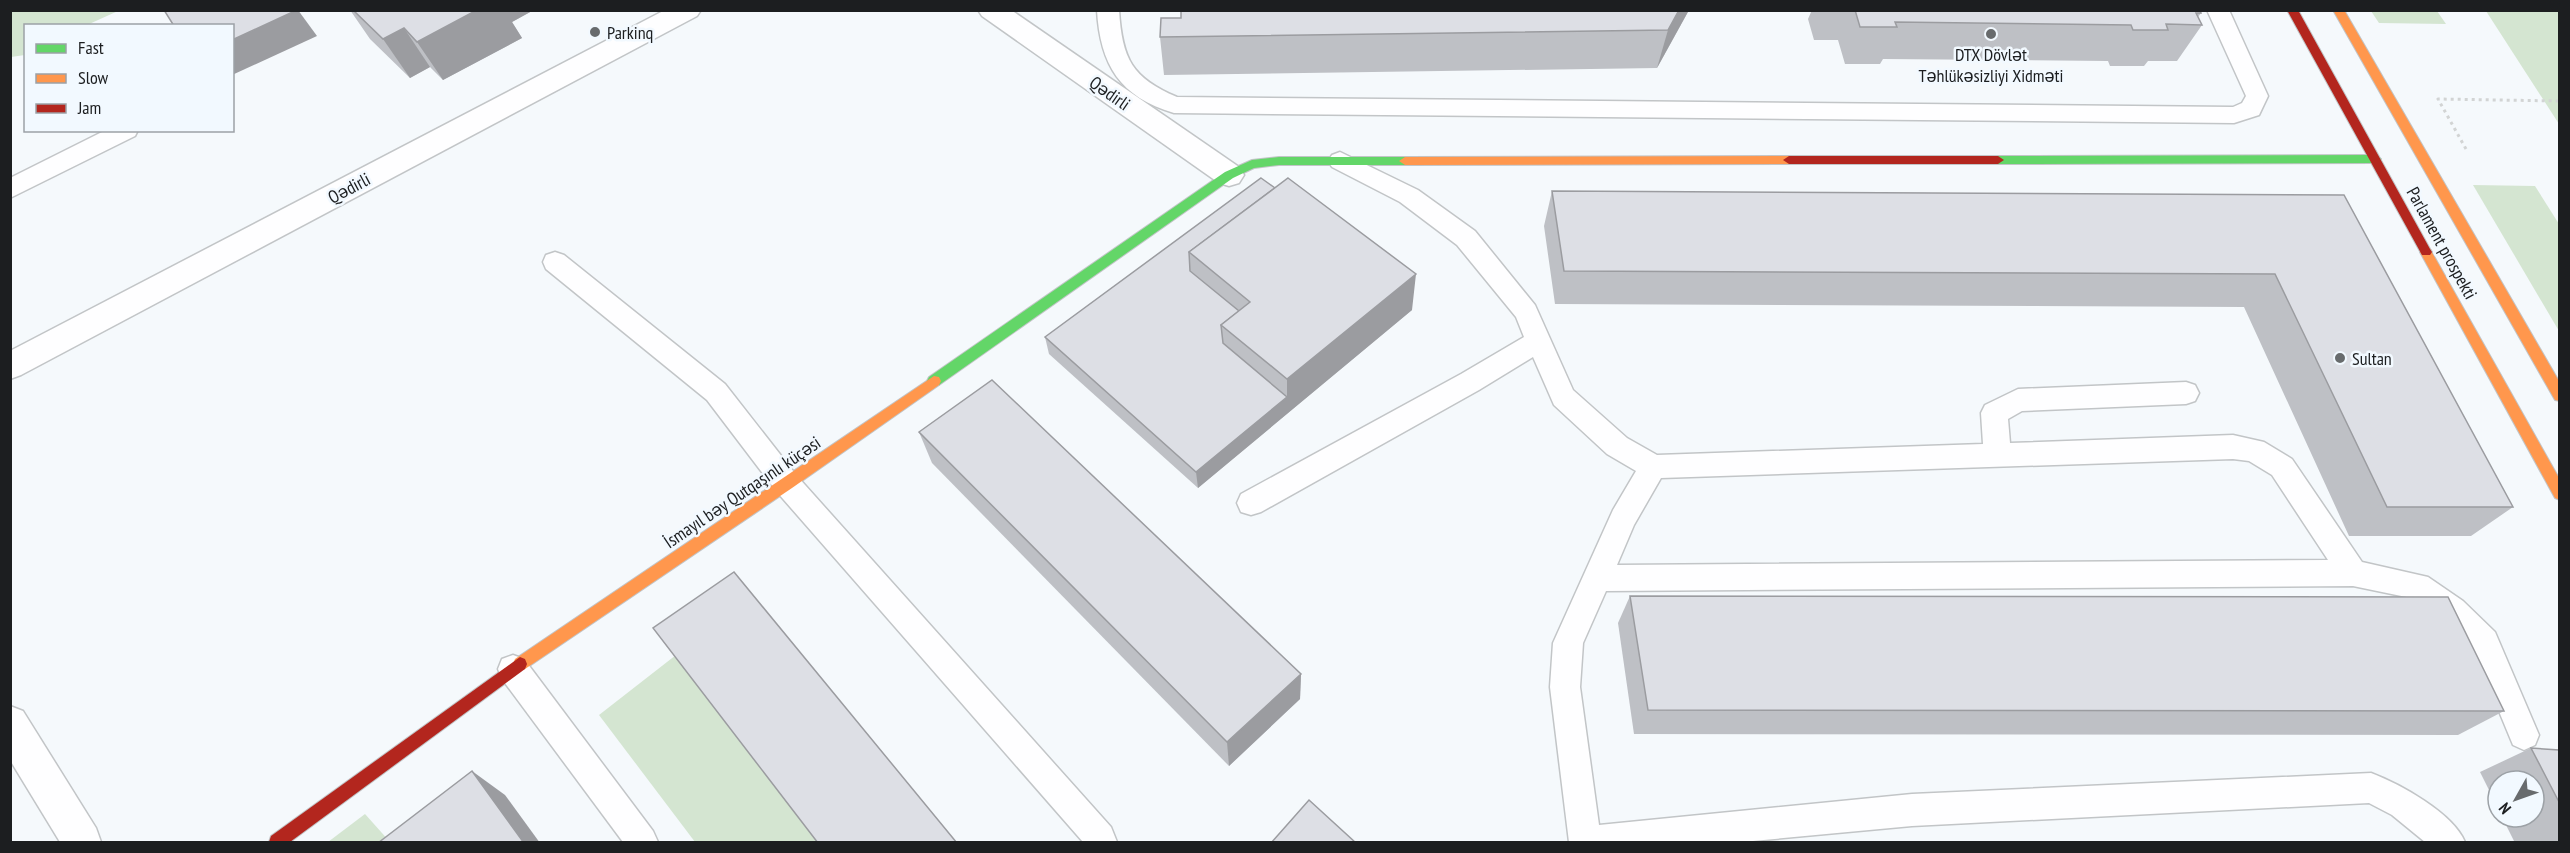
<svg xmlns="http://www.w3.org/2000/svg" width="2570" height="853" viewBox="0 0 2570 853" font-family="'PT Sans Narrow',sans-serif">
<rect width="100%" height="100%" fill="#f5f9fc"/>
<!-- green -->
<g fill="#d4e5d1">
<path d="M 11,10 L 118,10 L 118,11 L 87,25 L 26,26 L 25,55 L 11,57 Z"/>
<path d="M 2371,11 L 2437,11 L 2446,24 L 2379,23 Z"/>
<path d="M 2486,11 L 2559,11 L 2559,124 Z"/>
<path d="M 2473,185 L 2535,186 L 2559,224 L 2559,331 Z"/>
<path d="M 676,655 L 821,842 L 695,842 L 599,715 Z"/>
<path d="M 365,814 L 390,842 L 328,842 Z"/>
</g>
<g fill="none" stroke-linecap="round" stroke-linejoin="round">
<defs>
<g id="lane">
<path d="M 1097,10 L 1119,10 C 1122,59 1132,78 1177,97 L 2233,107 L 2242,103 L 2246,96 L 2207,10 L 2229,10 L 2268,96 L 2259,115 L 2234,123 L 1174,113 C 1120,97 1100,65 1097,10 Z"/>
<path d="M 106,130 L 138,130 L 135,136 L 10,198 L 10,178 Z"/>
<path d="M 1340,152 L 1418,190 L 1475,231 L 1535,305 L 1573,390 L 1627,438 L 1657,455 L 1983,444 L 1981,413 L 1985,405 L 2018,389 L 2186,382 L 2195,385 L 2199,393 L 2195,401 L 2186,404 L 2022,411 L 2008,419 L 2010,443 L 2233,435 L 2264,442 L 2292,459 L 2362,562 L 2428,577 L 2463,601 L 2495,632 L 2539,735 L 2535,745 L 2524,750 L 2513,745 L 2474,651 L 2443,619 L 2411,598 L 2353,586 L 1606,591 L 1583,643 L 1580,687 L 1599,825 L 1912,794 L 2371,773 C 2400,784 2453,813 2465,842 L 2425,842 L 2392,815 L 2369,803 L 1912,826 L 1742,842 L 1569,842 L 1550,687 L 1553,643 L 1613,510 L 1636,471 L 1607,454 L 1554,405 L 1533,357 L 1479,390 L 1261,512 L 1251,515 L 1241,512 L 1237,503 L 1241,494 L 1461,374 L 1524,337 L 1516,317 L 1457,245 L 1400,202 L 1332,167 L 1328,161 L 1332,155 ZM 2233,459 L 2249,461 L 2272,475 L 2328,560 L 1617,565 L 1634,525 L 1661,478 Z"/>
<path d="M 555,252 L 564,255 L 725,384 L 797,476 L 1111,827 L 1117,842 L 1083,842 L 777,492 L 707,400 L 546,269 L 543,262 L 546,255 Z"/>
<path d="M 513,655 L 524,659 L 653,831 L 658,842 L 623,842 L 502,679 L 498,669 L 502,659 Z"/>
</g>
<g id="street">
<path d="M 665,10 L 701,10 L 697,16 L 21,375 L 10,379 L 10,351 Z"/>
<path d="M 978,10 L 1011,10 L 1239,167 L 1244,175 L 1239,183 L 1229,186 L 1219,183 L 982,16 Z"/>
<path d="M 10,706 L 23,711 L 96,828 L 101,842 L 60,842 L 10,760 Z"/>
</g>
<g id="fast">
<path d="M 2375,155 L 2381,159 L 2375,163 L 1998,164 L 1992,160 L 1998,156 Z"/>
<path d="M 1279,157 L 1405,157 L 1411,161 L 1405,165 L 1279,165 L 1254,168 L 1233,178 L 939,385 L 929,385 L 927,381 L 929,377 L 1225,172 L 1252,160 Z"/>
</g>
<g id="slow">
<path d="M 2333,10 L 2344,10 L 2560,383 L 2560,401 L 2555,400 Z"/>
<path d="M 1789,156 L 1795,160 L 1789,164 L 1405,165 L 1399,161 L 1405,157 Z"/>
<path d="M 2426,247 L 2430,249 L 2560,480 L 2560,500 L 2555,498 L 2420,252 Z"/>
<path d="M 934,376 L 939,377 L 941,381 L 939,385 L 792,488 L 525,669 L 520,671 L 515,669 L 513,664 L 515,659 Z"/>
</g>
<g id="jam">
<path d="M 2287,10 L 2298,10 L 2430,249 L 2432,252 L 2430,255 L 2422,255 Z"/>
<path d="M 1789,156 L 1998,156 L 2004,160 L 1998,164 L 1789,164 L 1783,160 Z"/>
<path d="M 520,657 L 525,659 L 527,664 L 525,669 L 290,842 L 269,842 L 271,836 Z"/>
</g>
</defs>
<!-- lane casing -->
<use href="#lane" stroke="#c2c5c7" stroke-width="3"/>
<!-- street casing -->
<use href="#street" stroke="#c2c5c7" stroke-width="3"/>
<!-- fast casing -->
<use href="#fast" stroke="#c2c5c7" stroke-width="2"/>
<!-- slow casing -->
<use href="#slow" stroke="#c2c5c7" stroke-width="2"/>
<!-- jam casing -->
<use href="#jam" stroke="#c2c5c7" stroke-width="2"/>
<!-- path -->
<path stroke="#d2d4d4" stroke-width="3" stroke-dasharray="3 4" stroke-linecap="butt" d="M 2466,149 L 2438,99 L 2560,101"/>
<!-- lane -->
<use href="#lane" fill="#fefeff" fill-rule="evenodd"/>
<!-- street -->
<use href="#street" fill="#fefeff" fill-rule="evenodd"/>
<!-- fast -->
<use href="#fast" fill="#63d668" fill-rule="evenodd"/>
<!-- slow -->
<use href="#slow" fill="#ff974d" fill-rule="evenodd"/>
<!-- jam -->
<use href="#jam" fill="#b3261e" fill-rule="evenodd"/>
</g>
<!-- wall -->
<g fill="#bec0c5">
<path d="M 350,10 L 532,10 L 532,11 L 512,22 L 522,38 L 443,80 L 430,67 L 410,78 L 370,39 Z"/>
<path d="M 1181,10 L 1689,10 L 1657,68 L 1164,75 L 1160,37 L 1181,18 Z"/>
<path d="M 1812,10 L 2200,10 L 2201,13 L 2198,17 L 2202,25 L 2177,61 L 2148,61 L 2144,66 L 2110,66 L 2108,61 L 1883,59 L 1880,64 L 1845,64 L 1838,40 L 1814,40 L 1808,19 Z"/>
<path d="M 1261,178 L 1412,310 L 1198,488 L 1049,354 L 1045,337 Z"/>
<path d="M 1552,191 L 2344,195 L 2513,507 L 2471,536 L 2349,536 L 2244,307 L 1555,304 L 1544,226 Z"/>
<path d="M 919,432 L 1301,674 L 1300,699 L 1229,766 L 932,463 Z"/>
<path d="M 1630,596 L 2504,711 L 2458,735 L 1634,734 L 1618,623 Z"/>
<path d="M 2531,748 L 2559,750 L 2559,843 L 2515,843 L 2502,817 L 2534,817 L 2534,781 L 2498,781 L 2498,808 L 2480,772 Z"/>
</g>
<!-- shaded-wall -->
<g fill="#9b9ca0">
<path d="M 297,10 L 298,10 L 317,36 L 232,75 L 232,40 Z"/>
<path d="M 477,10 L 532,11 L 512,22 L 522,38 L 443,80 L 417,42 Z"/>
<path d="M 1679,10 L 1689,10 L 1657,68 L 1668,30 Z"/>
<path d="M 404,28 L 430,67 L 410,78 L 383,39 Z"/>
<path d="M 1416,274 L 1412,310 L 1198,488 L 1196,472 L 1287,397 L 1287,379 Z"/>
<path d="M 1301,674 L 1300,699 L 1229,766 L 1227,742 Z"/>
<path d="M 472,771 L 505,795 L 540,843 L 524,843 Z"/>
</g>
<!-- building -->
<g fill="#dddfe5" stroke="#9b9ca0" stroke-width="1.5">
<path d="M 164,10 L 297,10 L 232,40 L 232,26 L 174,26 Z"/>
<path d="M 353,10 L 477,10 L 417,42 L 404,28 L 383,39 Z"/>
<path d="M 1181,10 L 1679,10 L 1668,30 L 1160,37 L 1161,18 L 1181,18 Z"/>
<path d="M 1855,10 L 2200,10 L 2201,13 L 2196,13 L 2202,25 L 2166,24 L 2168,30 L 2133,30 L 2131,25 L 1895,22 L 1897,27 L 1860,27 Z"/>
<path d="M 1261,178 L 1275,188 L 1189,252 L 1190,271 L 1239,311 L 1221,325 L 1223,343 L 1287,397 L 1196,472 L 1045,337 Z"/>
<path d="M 1288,178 L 1416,274 L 1287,379 L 1221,325 L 1250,302 L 1189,252 Z"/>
<path d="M 1552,191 L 2344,195 L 2513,507 L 2387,507 L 2275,274 L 1564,271 Z"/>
<path d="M 992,380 L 1301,674 L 1227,742 L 919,432 Z"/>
<path d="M 734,572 L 957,843 L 818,843 L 653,628 Z"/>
<path d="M 1630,596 L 2448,597 L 2504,711 L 1648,710 Z"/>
<path d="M 2531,748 L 2559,750 L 2559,802 Z"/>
<path d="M 472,771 L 524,843 L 378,843 Z"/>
<path d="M 1309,800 L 1356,843 L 1271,843 Z"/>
</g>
<!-- markers -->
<g fill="#686b6d" stroke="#f2f9ff" stroke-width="2">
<circle cx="595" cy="32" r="6"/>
<circle cx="1991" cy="34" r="6"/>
<circle cx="2340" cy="358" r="6"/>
</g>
<g text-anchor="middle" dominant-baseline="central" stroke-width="5" stroke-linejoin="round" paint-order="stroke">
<!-- poi labels -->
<g font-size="18" fill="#1c1e20" stroke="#f2f9ff" text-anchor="start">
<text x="607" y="32">Parkinq</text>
<text x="1991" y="54" text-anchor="middle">DTX Dövlət<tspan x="1991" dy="21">Təhlükəsizliyi Xidməti</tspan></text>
<text x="2352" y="358">Sultan</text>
</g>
<!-- street labels -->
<g font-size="18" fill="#1c1e20" stroke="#f2f9ff">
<text transform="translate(1110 93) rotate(35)">Qədirli</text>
<text transform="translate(349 188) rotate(-28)">Qədirli</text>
<text transform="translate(2442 243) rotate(61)">Parlament prospekti</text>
<text transform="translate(742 492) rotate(-34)">İsmayıl bəy Qutqaşınlı küçəsi</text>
</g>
</g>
<!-- border -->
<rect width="2570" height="853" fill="none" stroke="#1c1e20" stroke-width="24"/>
<!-- legend -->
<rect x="24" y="24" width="210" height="108" fill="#f2f9ff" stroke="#9ca1a6" stroke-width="1.5"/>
<rect x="36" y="44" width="30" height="9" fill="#63d668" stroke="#9ca1a6" stroke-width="1.5"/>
<text x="78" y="54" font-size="18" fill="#1c1e20">Fast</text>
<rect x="36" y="74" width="30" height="9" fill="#ff974d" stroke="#9ca1a6" stroke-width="1.5"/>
<text x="78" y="84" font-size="18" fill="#1c1e20">Slow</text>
<rect x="36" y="104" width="30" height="9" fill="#b3261e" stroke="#9ca1a6" stroke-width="1.5"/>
<text x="78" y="114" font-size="18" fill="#1c1e20">Jam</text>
<!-- north arrow -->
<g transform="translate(2516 799) rotate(230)"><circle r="28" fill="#f2f9ff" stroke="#9ca1a6" stroke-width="1.5"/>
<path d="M0-4.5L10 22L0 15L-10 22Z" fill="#686b6d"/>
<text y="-9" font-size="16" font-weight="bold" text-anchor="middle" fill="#1c1e20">N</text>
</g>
</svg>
